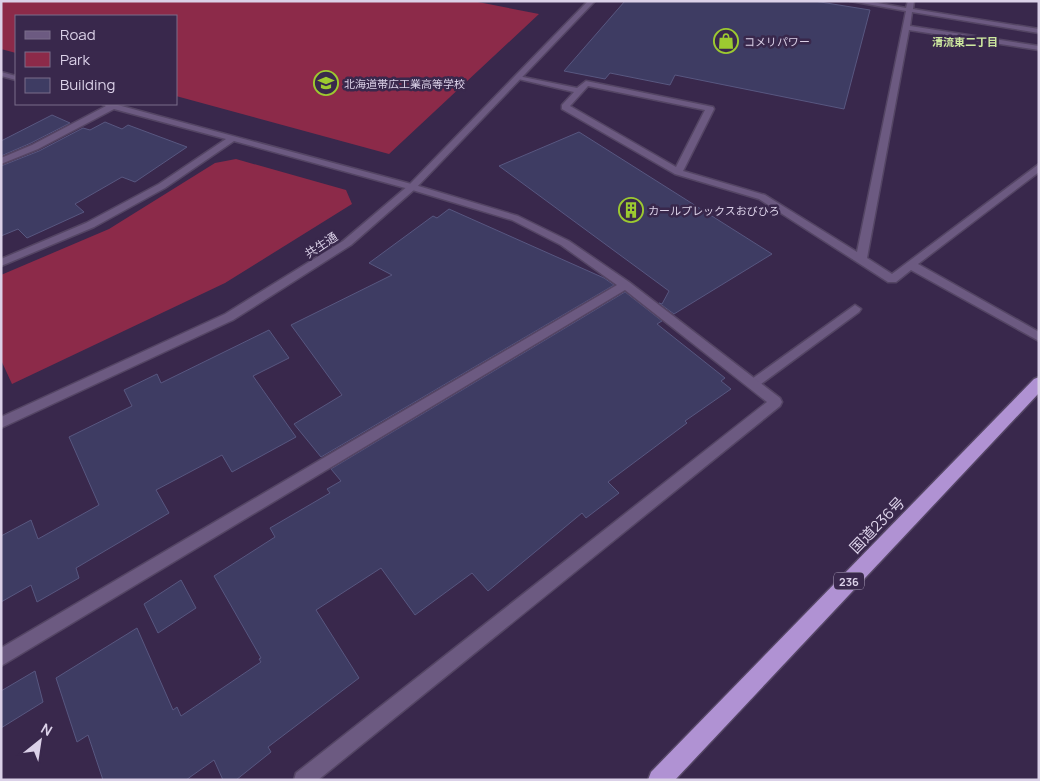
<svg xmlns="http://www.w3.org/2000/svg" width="1040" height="781" viewBox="0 0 1040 781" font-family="Manrope,'Noto Sans JP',sans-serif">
<rect width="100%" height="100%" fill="#39284c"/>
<!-- green -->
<g fill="#8c2a49">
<path d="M 1,1 L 473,1 L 539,14 L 389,154 L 176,96 L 176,16 L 16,16 L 16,53 L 1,49 Z"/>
<path d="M 236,159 L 346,190 L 352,204 L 225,283 L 12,384 L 1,360 L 1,275 L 109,229 L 215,163 Z"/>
</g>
<!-- building -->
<g fill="#3e3c63" stroke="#585780">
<path d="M 625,1 L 814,1 L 870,10 L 844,109 L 675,75 L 670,85 L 610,73 L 605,79 L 564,71 Z"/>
<path d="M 52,115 L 70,123 L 31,143 L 1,156 L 1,141 Z"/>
<path d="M 105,122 L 122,129 L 128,125 L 187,147 L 135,182 L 122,177 L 75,204 L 84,212 L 27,238 L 18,229 L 1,236 L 1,166 L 39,151 L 83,128 L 90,130 Z"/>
<path d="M 579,132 L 772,254 L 674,314 L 659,303 L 662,304 L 669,291 L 499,166 Z"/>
<path d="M 449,209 L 604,278 L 614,285 L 321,457 L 294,424 L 342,395 L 291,325 L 392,275 L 369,263 L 433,216 L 437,218 Z"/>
<path d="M 625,292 L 662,321 L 657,324 L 725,378 L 721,381 L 731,389 L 685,421 L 687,423 L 608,482 L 619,493 L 586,518 L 582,513 L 488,591 L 472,573 L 415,615 L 381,568 L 316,610 L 359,678 L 268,747 L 271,752 L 236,780 L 223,780 L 214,760 L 186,780 L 103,780 L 88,735 L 77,742 L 56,678 L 137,628 L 173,710 L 177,707 L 181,716 L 261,662 L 259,659 L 261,658 L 214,576 L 275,537 L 270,528 L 330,493 L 327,489 L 341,481 L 331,469 Z"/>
<path d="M 269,330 L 289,358 L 253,376 L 296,437 L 232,472 L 222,455 L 156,490 L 169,513 L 76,568 L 79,578 L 37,602 L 31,585 L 1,602 L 1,536 L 31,520 L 38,539 L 99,505 L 69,437 L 132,406 L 124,390 L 157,374 L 161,383 Z"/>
<path d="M 181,580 L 196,608 L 158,633 L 144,604 Z"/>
<path d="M 35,671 L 43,702 L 1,728 L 1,691 Z"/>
</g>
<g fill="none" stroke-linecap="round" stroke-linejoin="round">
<defs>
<g id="lane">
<path d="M 850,1 L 867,1 L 906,8 L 908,1 L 914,1 L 913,9 L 1039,29 L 1039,33 L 912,12 L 910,26 L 1039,46 L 1039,50 L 909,30 L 867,258 L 892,274 L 1039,164 L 1039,172 L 918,264 L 1039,332 L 1039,341 L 911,270 L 896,282 L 888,282 L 759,199 L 675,174 L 562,109 L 562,105 L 574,92 L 514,78 L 518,76 L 577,88 L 586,81 L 713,107 L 714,109 L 683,171 L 765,195 L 857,252 L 906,11 ZM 588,86 L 705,110 L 676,167 L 570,106 Z"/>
<path d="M 855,305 L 861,309 L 859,312 L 757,387 L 749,387 L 747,384 L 749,381 Z"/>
</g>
<g id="street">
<path d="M 1,72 L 16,76 L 16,80 L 1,76 Z"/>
<path d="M 102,104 L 114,104 L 415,185 L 518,216 L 569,241 L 629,282 L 780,398 L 782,402 L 780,406 L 318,780 L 294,780 L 296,773 L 767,402 L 625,290 L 1,666 L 1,648 L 617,285 L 561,245 L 512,220 L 409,189 L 234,141 L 165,188 L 94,227 L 1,266 L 1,259 L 86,223 L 159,184 L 226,139 L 114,109 L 38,149 L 1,164 L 1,158 L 32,145 L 106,106 Z"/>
</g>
<path id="secondary" d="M 588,1 L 595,1 L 415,189 L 351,245 L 233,320 L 1,428 L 1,417 L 225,314 L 343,241 L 409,185 Z"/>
<path id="highway" d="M 1039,377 L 1039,393 L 675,780 L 648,780 L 651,772 L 1034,379 Z"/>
</defs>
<!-- lane casing -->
<use href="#lane" stroke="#544564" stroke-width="3"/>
<!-- street casing -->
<use href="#street" stroke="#544564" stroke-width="3"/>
<!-- secondary casing -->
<use href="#secondary" stroke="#544564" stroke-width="3"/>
<!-- highway casing -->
<use href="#highway" stroke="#544564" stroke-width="3"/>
<!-- lane -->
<use href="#lane" fill="#6c5a81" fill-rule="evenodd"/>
<!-- street -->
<use href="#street" fill="#6c5a81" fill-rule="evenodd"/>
<!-- secondary -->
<use href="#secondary" fill="#6c5a81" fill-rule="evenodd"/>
<!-- highway -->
<use href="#highway" fill="#b092d3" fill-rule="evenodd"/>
</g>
<!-- icons -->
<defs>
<symbol id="shop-ring" viewBox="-11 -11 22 22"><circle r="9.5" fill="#39284c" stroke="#9dca30" stroke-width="1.5"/><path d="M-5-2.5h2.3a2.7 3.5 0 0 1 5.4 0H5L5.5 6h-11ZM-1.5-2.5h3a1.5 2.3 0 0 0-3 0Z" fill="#9dca30"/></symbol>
<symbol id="school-ring" viewBox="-11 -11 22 22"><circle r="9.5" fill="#39284c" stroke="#9dca30" stroke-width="1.5"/><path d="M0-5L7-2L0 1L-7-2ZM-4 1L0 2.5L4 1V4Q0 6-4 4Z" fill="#9dca30"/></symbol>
<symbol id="building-ring" viewBox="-11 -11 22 22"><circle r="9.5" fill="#39284c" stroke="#9dca30" stroke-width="1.5"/><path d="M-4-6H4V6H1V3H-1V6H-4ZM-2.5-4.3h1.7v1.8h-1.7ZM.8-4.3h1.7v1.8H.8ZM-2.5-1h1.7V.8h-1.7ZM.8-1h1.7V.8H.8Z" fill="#9dca30"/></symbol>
</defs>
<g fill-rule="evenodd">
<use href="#shop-ring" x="712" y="27" width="28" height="28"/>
<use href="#school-ring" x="312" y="69" width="28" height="28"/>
<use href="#building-ring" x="617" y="196" width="28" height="28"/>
</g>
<g text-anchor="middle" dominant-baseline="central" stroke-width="5" stroke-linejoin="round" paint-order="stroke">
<!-- far-poi labels -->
<g font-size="11" fill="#dbd1e8" stroke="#39284c" text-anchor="start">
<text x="744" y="41">コメリパワー</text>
<text x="344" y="83">北海道帯広工業高等学校</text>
<text x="648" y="210">カールプレックスおびひろ</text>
</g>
<!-- far-neighbourhood labels -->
<g font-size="11" font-weight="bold" fill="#cde89f" stroke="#39284c">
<text x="965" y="41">清流東二丁目</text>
</g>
<!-- shield labels -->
<rect fill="#39284c" stroke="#aa9eb9" stroke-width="1" x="834" y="572.5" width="30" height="17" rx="4"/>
<g font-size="11" font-weight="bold" fill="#dbd1e8">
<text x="849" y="581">236</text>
</g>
<!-- street labels -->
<g font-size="12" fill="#dbd1e8" stroke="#39284c">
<text transform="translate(321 245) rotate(-33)">共生通</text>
</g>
<!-- near-street labels -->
<g font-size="15" fill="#dbd1e8" stroke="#39284c">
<text transform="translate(877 525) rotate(-46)">国道236号</text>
</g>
</g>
<!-- border -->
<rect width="1040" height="781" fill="none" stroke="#dbd1e8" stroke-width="5"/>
<!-- legend -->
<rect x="15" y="15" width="162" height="90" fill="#39284c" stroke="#7a6c8a"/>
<rect x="25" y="31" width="25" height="8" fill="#6c5a81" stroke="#7a6c8a"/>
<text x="60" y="40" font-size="15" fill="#dbd1e8">Road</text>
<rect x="25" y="52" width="25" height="15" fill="#8c2a49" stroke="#7a6c8a"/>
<text x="60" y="65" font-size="15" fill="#dbd1e8">Park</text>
<rect x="25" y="78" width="25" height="15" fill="#3e3c63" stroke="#7a6c8a"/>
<text x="60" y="90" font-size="15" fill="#dbd1e8">Building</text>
<!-- north arrow -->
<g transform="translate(40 741) rotate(30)" stroke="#39284c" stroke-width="4" paint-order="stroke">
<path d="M0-4L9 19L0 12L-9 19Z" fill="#dbd1e8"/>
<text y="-8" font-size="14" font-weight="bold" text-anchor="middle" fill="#dbd1e8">N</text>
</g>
</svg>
